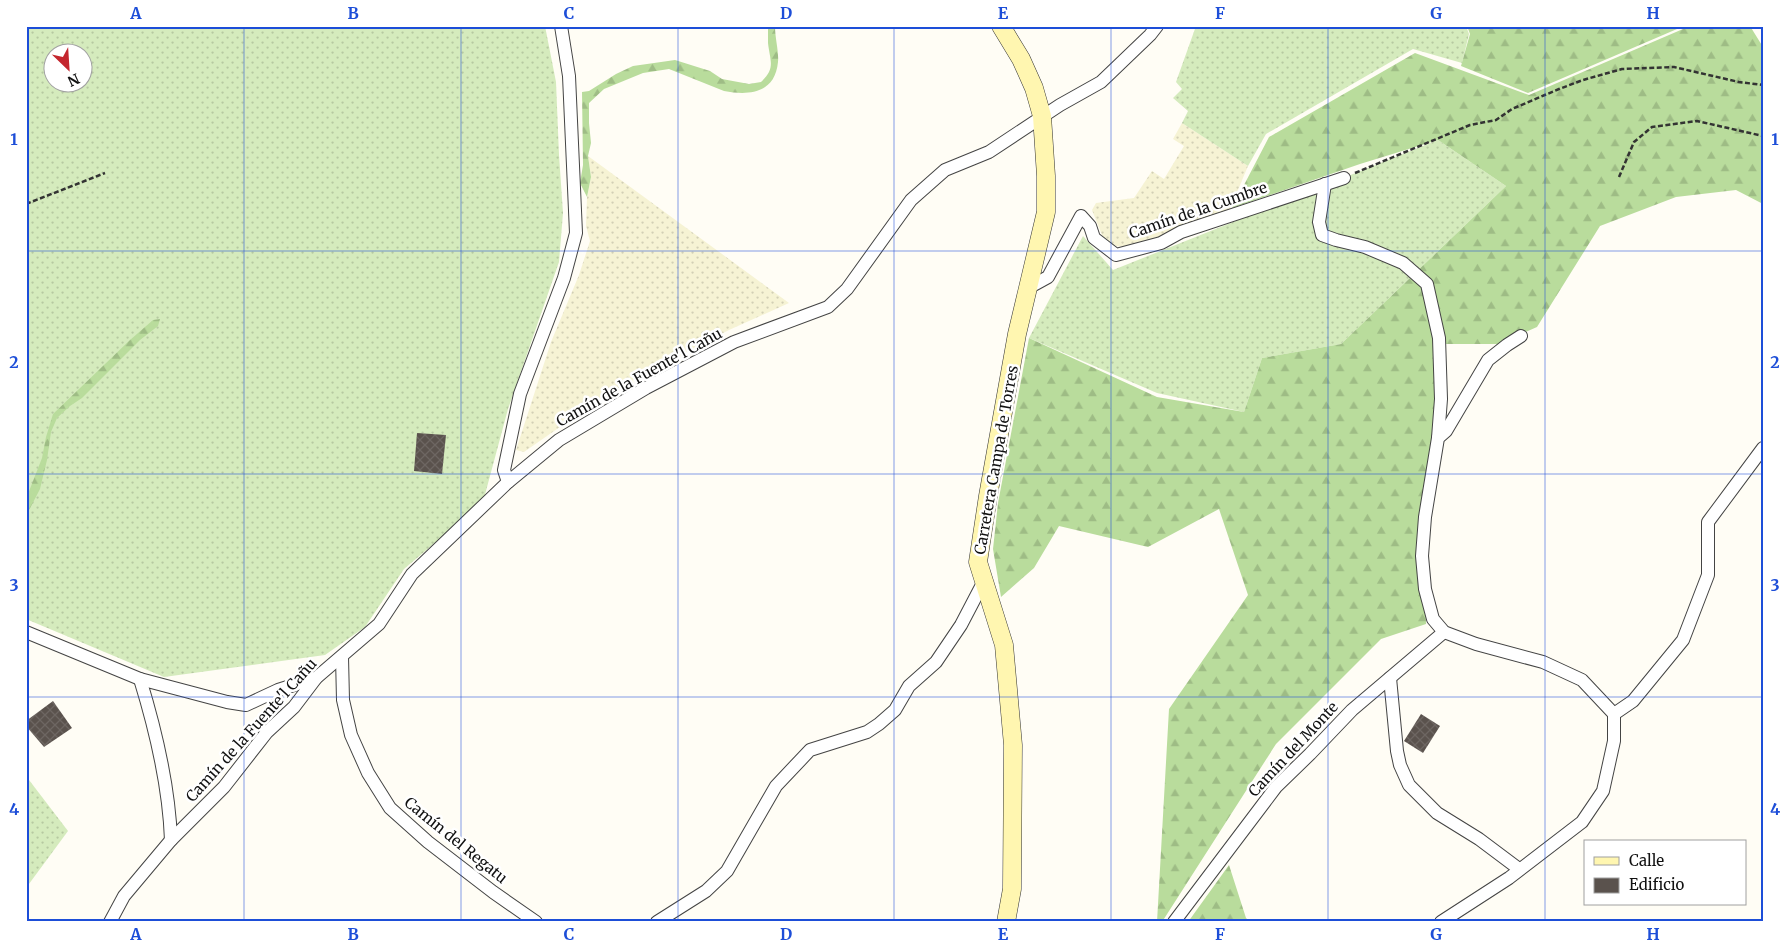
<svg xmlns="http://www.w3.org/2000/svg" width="1789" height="948" viewBox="0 0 1789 948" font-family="Merriweather,serif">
<defs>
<pattern id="farmland-dots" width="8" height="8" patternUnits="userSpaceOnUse" patternTransform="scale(1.25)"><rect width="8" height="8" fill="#f6f3d4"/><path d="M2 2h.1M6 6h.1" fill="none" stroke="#d2cfb5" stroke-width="1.8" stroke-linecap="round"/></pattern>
<pattern id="grass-dots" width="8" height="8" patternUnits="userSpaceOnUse" patternTransform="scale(1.25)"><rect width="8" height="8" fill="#d5ebbd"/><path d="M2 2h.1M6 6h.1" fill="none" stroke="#b6c8a1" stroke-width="1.8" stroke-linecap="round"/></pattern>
<pattern id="forest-firs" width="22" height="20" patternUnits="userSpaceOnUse" patternTransform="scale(1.25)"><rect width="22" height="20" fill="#b9dc9c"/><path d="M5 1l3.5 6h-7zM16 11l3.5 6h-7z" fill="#9ebc85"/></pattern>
<pattern id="building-cross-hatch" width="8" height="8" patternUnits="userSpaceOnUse" patternTransform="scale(1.25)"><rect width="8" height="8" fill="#5a524d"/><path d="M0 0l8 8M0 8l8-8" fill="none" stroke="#6d6662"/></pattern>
</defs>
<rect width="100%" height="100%" fill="#fffdf5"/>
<!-- farmland -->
<g fill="url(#farmland-dots)">
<path d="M 1182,123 L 1248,166 L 1230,209 L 1165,236 L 1126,247 L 1116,246 L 1104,240 L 1092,210 L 1096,203 L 1134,198 L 1152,171 L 1164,179 L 1184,146 L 1173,139 Z"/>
<path d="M 588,156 L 789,303 L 729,330 L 644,374 L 600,399 L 524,452 L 516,450 L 551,342 L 579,275 L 590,241 L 586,226 L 587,197 L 591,177 Z"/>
</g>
<!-- grass -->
<g fill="url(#grass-dots)" fill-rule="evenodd">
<path d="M 26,26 L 545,26 L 556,82 L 559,155 L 563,213 L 559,262 L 508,409 L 483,502 L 404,569 L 365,627 L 325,655 L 164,677 L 26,619 ZM 52,52 L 82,52 L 82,82 L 52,82 Z"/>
<path d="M 1196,26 L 1466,26 L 1469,34 L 1462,63 L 1413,49 L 1266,134 L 1248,166 L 1182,123 L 1188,111 L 1173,98 L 1182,89 L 1176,82 Z"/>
<path d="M 1438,140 L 1506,186 L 1341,344 L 1262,358 L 1244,412 L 1157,393 L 1029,338 L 1083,236 L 1113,270 Z"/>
<path d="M 26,776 L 68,831 L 26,888 Z"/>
</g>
<!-- forest -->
<g fill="url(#forest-firs)">
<path d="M 768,26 L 775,26 C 775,38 779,52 778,62 C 775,93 750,96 724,91 L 669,69 L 643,73 L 604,89 L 589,103 L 589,123 L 591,143 L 588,156 L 591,177 L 587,197 L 580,183 L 583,165 L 582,92 L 589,91 L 616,74 L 633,66 L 675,60 L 710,71 L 722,79 L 749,84 L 761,82 C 776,68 770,61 768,43 C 768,38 768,32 768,26 Z"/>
<path d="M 1467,26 L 1684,26 L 1528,93 L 1461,66 L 1470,34 Z"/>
<path d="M 1690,26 L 1750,26 L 1763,47 L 1763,204 L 1736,190 L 1676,197 L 1600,226 L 1537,327 L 1498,344 L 1445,344 L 1425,526 L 1426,624 L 1381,639 L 1276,744 L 1162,922 L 1157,922 L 1169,709 L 1248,595 L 1219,509 L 1148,547 L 1059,526 L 1034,568 L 1001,597 L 993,549 L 998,503 L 1029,338 L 1157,397 L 1244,412 L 1262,358 L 1341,344 L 1506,186 L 1438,140 L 1360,164 L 1232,208 L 1269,137 L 1415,53 L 1529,95 Z"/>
<path d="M 160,319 L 158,326 L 140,340 L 82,398 L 70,406 L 57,418 L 51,432 L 47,460 L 40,489 L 26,516 L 26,499 L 42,458 L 46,437 L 53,414 L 130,340 L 153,320 Z"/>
<path d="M 1229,865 L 1246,918 L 1250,922 L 1188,922 Z"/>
</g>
<!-- building -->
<g fill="url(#building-cross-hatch)">
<path d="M 417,433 L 446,435 L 442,474 L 414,471 Z"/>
<path d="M 53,701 L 72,728 L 44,747 L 26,726 L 26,721 Z"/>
<path d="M 1421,714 L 1440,726 L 1423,753 L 1404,741 Z"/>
</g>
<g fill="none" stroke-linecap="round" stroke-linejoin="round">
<defs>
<g id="street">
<path d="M 1325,184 L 1319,222 L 1322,235 L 1336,240 L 1365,247 L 1403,263 L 1427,284 L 1439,338 L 1441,399 L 1438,438"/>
<path d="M 1028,288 L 1048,277 L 1081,216 L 1090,226 L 1094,238 L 1116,255 L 1161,243 L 1181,232 L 1344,178"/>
<path d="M 1521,336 L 1507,345 L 1488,360 L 1446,431 L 1438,438 L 1425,517 L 1422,556 L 1425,589 L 1433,619 L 1444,632 L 1476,644 L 1543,662 L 1582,680 L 1614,714"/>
<path d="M 508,482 L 504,470 L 520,394 L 564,278 L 576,233 L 569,76 L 561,26"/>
<path d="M 26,632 L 140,679 L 227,702 L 246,705 L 278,690 L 316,678"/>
<path d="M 342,657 L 343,700 L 351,735 L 368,773 L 390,808 L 428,842 L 493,892 L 536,922"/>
<path d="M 1390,678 L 1397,751 L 1400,765 L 1409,785 L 1437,813 L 1479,839 L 1519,869"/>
<path d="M 140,679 C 156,731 169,785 171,840"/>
<path d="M 110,922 L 124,896 L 171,840 L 224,787 L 267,732 L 294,707 L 316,678 L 379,624 L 412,574 L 508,482 L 559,440 L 646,388 L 734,342 L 828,307 L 847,289 L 911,200 L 945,170 L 989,152 L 1060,105 L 1101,82 L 1150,35 L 1157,26"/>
<path d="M 657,922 L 706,891 L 727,871 L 776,786 L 810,750 L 867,732 L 879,724 L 895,710 L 909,686 L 936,662 L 961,625 L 984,581"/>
<path d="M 1174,922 L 1276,787 L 1310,754 L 1352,710 L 1444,632"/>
<path d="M 1441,922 L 1509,878 L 1582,822 L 1603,791 L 1614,741 L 1614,714 L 1633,701 L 1683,640 L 1708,575 L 1708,522 L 1763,448"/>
</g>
<path id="secondary" d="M 1001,26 L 1021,59 L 1034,88 L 1042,116 L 1046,176 L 1046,212 L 1017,334 L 988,496 L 978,562 L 1004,645 L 1013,745 L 1012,889 L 1006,922"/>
</defs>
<!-- street casing -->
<use href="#street" stroke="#444" stroke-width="14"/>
<!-- secondary casing -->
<use href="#secondary" stroke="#333" stroke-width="19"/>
<!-- path -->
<g stroke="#333" stroke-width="2.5" stroke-dasharray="5 2.5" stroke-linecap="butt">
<path d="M 1355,173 L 1470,125 L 1496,120 L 1512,109 L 1559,89 L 1583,80 L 1622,69 L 1674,67 L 1739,82 L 1763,85"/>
<path d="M 1619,177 L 1634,142 L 1652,127 L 1697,121 L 1763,136"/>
<path d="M 26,204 L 105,173"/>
</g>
<!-- street -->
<use href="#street" stroke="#fff" stroke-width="12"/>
<!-- secondary -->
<use href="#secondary" stroke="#fff6b0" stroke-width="18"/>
</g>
<!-- grid -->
<path fill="none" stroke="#1d4ed8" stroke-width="1" stroke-opacity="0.55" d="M 244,26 L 244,922M 461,26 L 461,922M 678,26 L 678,922M 894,26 L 894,922M 1111,26 L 1111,922M 1328,26 L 1328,922M 1545,26 L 1545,922M 26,251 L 1763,251M 26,474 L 1763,474M 26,697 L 1763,697"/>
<g text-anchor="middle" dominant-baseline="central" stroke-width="5" stroke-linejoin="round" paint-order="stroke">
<!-- street labels -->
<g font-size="15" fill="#111" stroke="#fff">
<text transform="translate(1198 210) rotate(-19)">Camín de la Cumbre</text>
<text transform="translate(639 377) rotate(-29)">Camín de la Fuente'l Cañu</text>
<text transform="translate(996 460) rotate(-80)">Carretera Campa de Torres</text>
<text transform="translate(251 730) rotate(-48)">Camín de la Fuente'l Cañu</text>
<text transform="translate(1293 749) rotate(-47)">Camín del Monte</text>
<text transform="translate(456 840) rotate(39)">Camín del Regatu</text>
</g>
</g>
<!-- border -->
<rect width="1789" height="948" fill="none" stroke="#ffffff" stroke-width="55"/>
<!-- legend -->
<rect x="1584" y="840" width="162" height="65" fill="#ffffff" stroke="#a0a0a0"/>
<rect x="1594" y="857" width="25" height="8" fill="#fff6b0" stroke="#a0a0a0"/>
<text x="1629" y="866" font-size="15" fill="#111111">Calle</text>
<rect x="1594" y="878" width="25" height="15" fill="#5a524d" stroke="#a0a0a0"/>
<text x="1629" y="890" font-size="15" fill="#111111">Edificio</text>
<!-- north arrow -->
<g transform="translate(68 68) rotate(155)"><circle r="24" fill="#ffffff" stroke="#a0a0a0"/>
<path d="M0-4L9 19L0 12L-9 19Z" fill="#c4262e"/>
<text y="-8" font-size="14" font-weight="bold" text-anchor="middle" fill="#111111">N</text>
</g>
<rect x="28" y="28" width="1734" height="892" fill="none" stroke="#1d4ed8" stroke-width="2"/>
<g font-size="16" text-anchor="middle" font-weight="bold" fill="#1d4ed8">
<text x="136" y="19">A</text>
<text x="353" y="19">B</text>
<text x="569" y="19">C</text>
<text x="786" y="19">D</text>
<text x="1003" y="19">E</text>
<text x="1220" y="19">F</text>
<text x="1436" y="19">G</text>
<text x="1653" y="19">H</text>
<text x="14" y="145">1</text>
<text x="1775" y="145">1</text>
<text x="14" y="368">2</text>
<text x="1775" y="368">2</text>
<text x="14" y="591">3</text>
<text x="1775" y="591">3</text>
<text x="14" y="815">4</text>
<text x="1775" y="815">4</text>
<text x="136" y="940">A</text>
<text x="353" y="940">B</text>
<text x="569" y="940">C</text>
<text x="786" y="940">D</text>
<text x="1003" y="940">E</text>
<text x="1220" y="940">F</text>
<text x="1436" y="940">G</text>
<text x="1653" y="940">H</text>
</g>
</svg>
